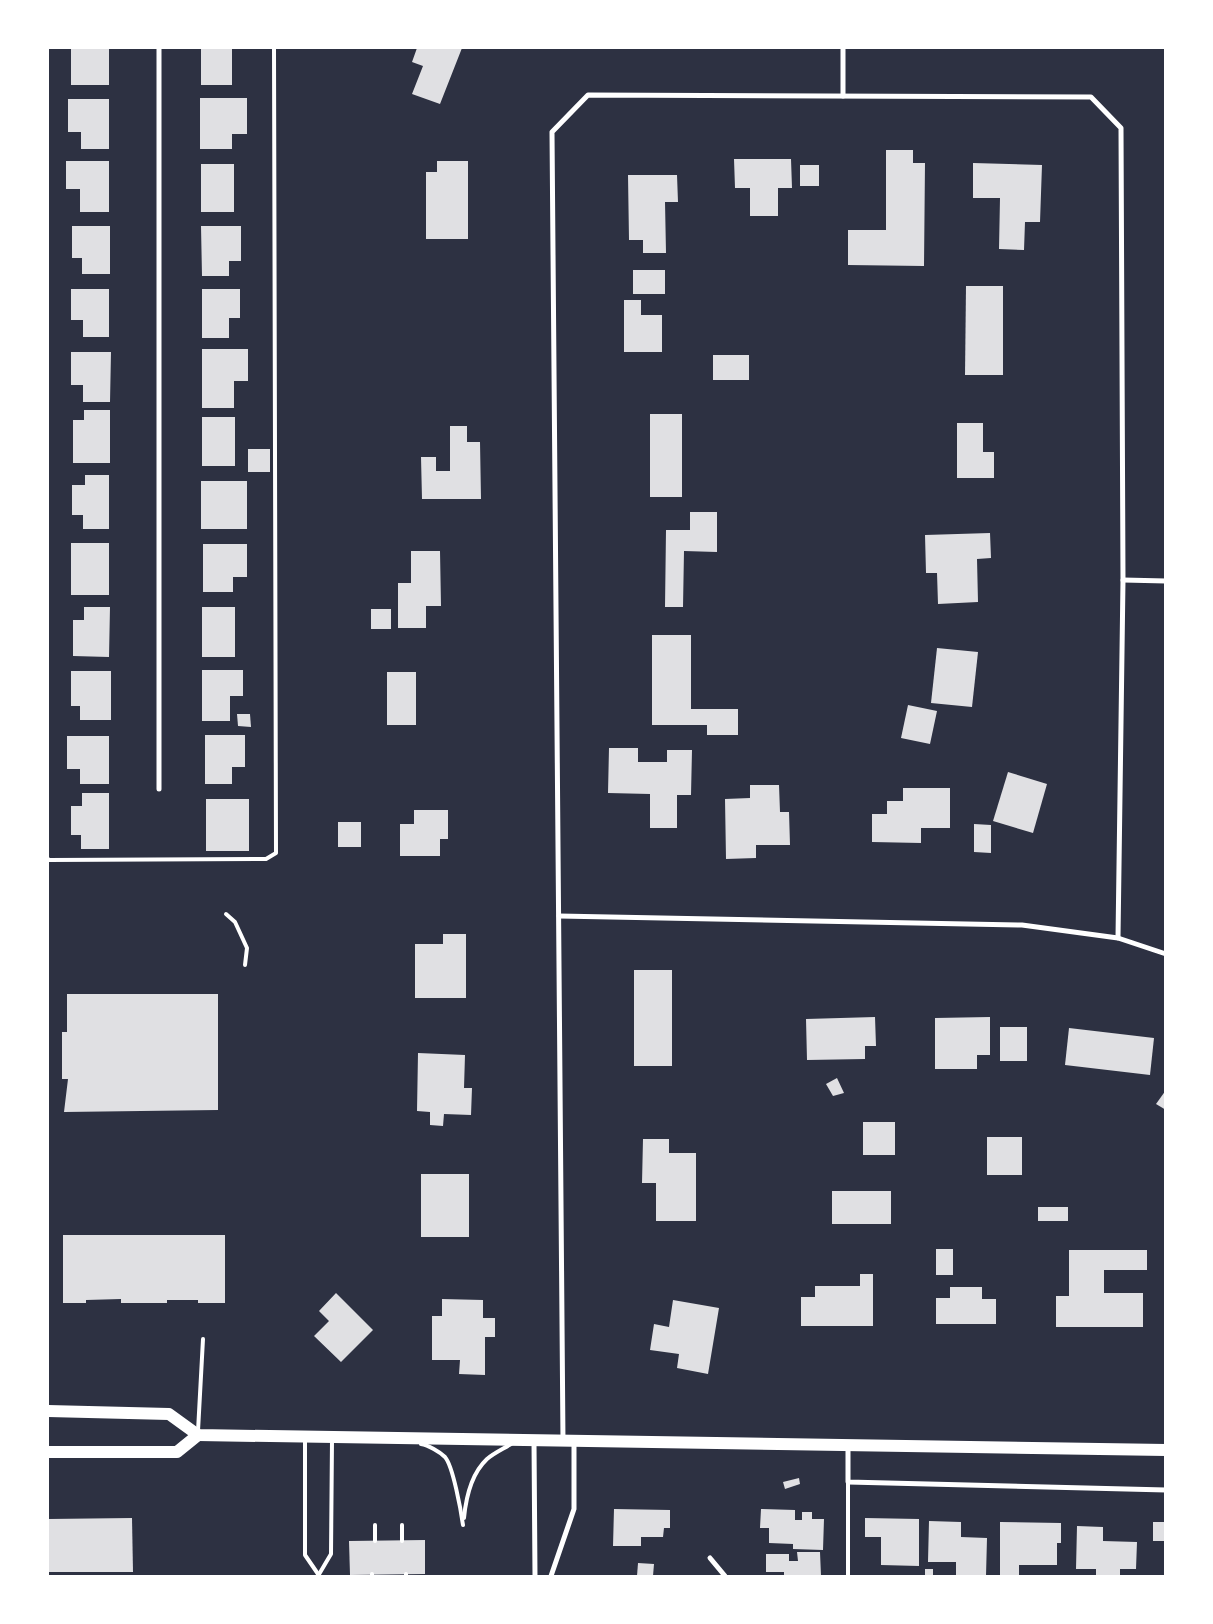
<svg xmlns="http://www.w3.org/2000/svg" width="1213" height="1624" viewBox="0 0 1213 1624" font-family="'Public Sans',sans-serif">
<rect width="100%" height="100%" fill="#2d3142"/>
<!-- building -->
<g fill="#e0e0e3">
<rect x="71" y="48" width="38" height="37"/>
<rect x="201" y="48" width="31" height="37"/>
<path d="M 417,48 L 462,48 L 440,104 L 412,94 L 423,66 L 412,62 Z"/>
<path d="M 200,98 L 247,98 L 247,134 L 232,134 L 232,149 L 200,149 Z"/>
<path d="M 68,99 L 109,99 L 109,149 L 81,149 L 81,132 L 68,132 Z"/>
<path d="M 886,150 L 913,150 L 913,163 L 925,163 L 924,266 L 848,265 L 848,230 L 886,230 Z"/>
<path d="M 734,159 L 791,159 L 792,188 L 778,188 L 778,216 L 750,216 L 750,188 L 735,188 Z"/>
<path d="M 66,161 L 109,161 L 109,212 L 80,212 L 80,189 L 66,189 Z"/>
<path d="M 437,161 L 468,161 L 468,239 L 426,239 L 426,172 L 437,172 Z"/>
<path d="M 973,163 L 1042,165 L 1040,222 L 1025,222 L 1024,250 L 999,249 L 1000,198 L 973,198 Z"/>
<rect x="201" y="164" width="33" height="48"/>
<rect x="800" y="165" width="19" height="21"/>
<path d="M 628,175 L 677,175 L 678,202 L 665,202 L 666,253 L 643,253 L 643,240 L 629,240 Z"/>
<path d="M 72,226 L 110,226 L 110,274 L 82,274 L 82,258 L 72,258 Z"/>
<path d="M 201,226 L 241,226 L 241,261 L 229,261 L 229,276 L 202,276 Z"/>
<rect x="633" y="270" width="32" height="24"/>
<path d="M 966,286 L 1003,286 L 1003,375 L 965,375 Z"/>
<path d="M 71,289 L 109,289 L 109,337 L 83,337 L 83,320 L 71,320 Z"/>
<path d="M 202,289 L 240,289 L 240,318 L 229,318 L 229,338 L 202,338 Z"/>
<path d="M 624,300 L 641,300 L 641,315 L 662,315 L 662,352 L 624,352 Z"/>
<path d="M 202,349 L 248,349 L 248,381 L 234,381 L 234,408 L 202,408 Z"/>
<path d="M 71,352 L 111,352 L 110,402 L 83,402 L 83,385 L 71,385 Z"/>
<rect x="713" y="355" width="36" height="25"/>
<path d="M 84,410 L 110,410 L 110,463 L 73,463 L 73,420 L 84,420 Z"/>
<rect x="650" y="414" width="32" height="83"/>
<rect x="202" y="417" width="33" height="49"/>
<path d="M 957,423 L 983,423 L 983,452 L 994,452 L 994,478 L 957,478 Z"/>
<path d="M 450,426 L 467,426 L 467,442 L 480,442 L 481,499 L 422,499 L 421,457 L 436,457 L 436,471 L 450,471 Z"/>
<rect x="248" y="449" width="22" height="23"/>
<path d="M 85,475 L 109,475 L 109,529 L 83,529 L 83,515 L 72,515 L 72,485 L 85,485 Z"/>
<rect x="201" y="481" width="46" height="48"/>
<path d="M 690,512 L 717,512 L 717,552 L 684,551 L 683,607 L 665,607 L 666,530 L 690,530 Z"/>
<path d="M 990,533 L 991,558 L 977,559 L 978,602 L 938,604 L 937,573 L 926,573 L 925,535 Z"/>
<rect x="71" y="543" width="38" height="52"/>
<path d="M 203,544 L 247,544 L 247,577 L 233,577 L 233,592 L 203,592 Z"/>
<path d="M 411,551 L 440,551 L 441,606 L 426,606 L 426,628 L 398,628 L 398,583 L 411,583 Z"/>
<path d="M 84,607 L 110,607 L 109,657 L 73,656 L 73,620 L 84,620 Z"/>
<rect x="202" y="607" width="33" height="50"/>
<rect x="371" y="609" width="20" height="20"/>
<path d="M 652,635 L 691,635 L 691,709 L 738,709 L 738,735 L 707,735 L 707,725 L 652,725 Z"/>
<path d="M 937,648 L 978,652 L 972,707 L 931,703 Z"/>
<path d="M 202,670 L 243,670 L 243,696 L 230,696 L 230,721 L 202,721 Z"/>
<path d="M 71,671 L 111,671 L 111,720 L 80,720 L 80,706 L 71,706 Z"/>
<rect x="387" y="672" width="29" height="53"/>
<path d="M 908,705 L 937,711 L 930,744 L 901,738 Z"/>
<path d="M 237,714 L 250,714 L 251,727 L 238,726 Z"/>
<path d="M 205,735 L 245,735 L 245,767 L 232,767 L 232,784 L 205,784 Z"/>
<path d="M 67,736 L 109,736 L 109,784 L 80,784 L 80,769 L 67,769 Z"/>
<path d="M 609,748 L 638,748 L 638,762 L 667,762 L 667,750 L 692,750 L 691,795 L 677,795 L 677,828 L 650,828 L 650,794 L 608,793 Z"/>
<path d="M 1008,772 L 1047,784 L 1033,833 L 993,821 Z"/>
<path d="M 750,785 L 779,785 L 780,812 L 789,812 L 790,845 L 756,845 L 756,858 L 726,859 L 725,799 L 750,798 Z"/>
<path d="M 903,788 L 950,788 L 950,828 L 921,828 L 921,843 L 872,842 L 872,814 L 887,814 L 887,801 L 903,801 Z"/>
<path d="M 82,793 L 109,793 L 109,849 L 81,849 L 81,835 L 71,835 L 71,806 L 82,806 Z"/>
<rect x="206" y="799" width="43" height="52"/>
<path d="M 414,810 L 448,810 L 448,839 L 440,839 L 440,856 L 400,856 L 400,824 L 414,824 Z"/>
<rect x="338" y="822" width="23" height="25"/>
<path d="M 974,824 L 991,825 L 991,853 L 974,852 Z"/>
<path d="M 443,934 L 466,934 L 466,998 L 415,998 L 415,944 L 443,944 Z"/>
<rect x="634" y="970" width="38" height="96"/>
<path d="M 67,994 L 218,994 L 218,1110 L 64,1112 L 68,1079 L 62,1079 L 62,1032 L 67,1032 Z"/>
<path d="M 875,1017 L 876,1046 L 865,1046 L 865,1059 L 807,1060 L 806,1019 Z"/>
<path d="M 990,1017 L 990,1055 L 977,1055 L 977,1069 L 935,1069 L 935,1018 Z"/>
<rect x="1000" y="1027" width="27" height="34"/>
<path d="M 1069,1028 L 1154,1038 L 1150,1075 L 1065,1065 Z"/>
<path d="M 418,1053 L 465,1055 L 464,1088 L 472,1088 L 471,1115 L 444,1114 L 443,1126 L 430,1125 L 430,1112 L 417,1111 Z"/>
<path d="M 837,1078 L 844,1093 L 833,1096 L 826,1084 Z"/>
<path d="M 1166,1090 L 1166,1110 L 1156,1104 Z"/>
<rect x="863" y="1122" width="32" height="33"/>
<rect x="987" y="1137" width="35" height="38"/>
<path d="M 643,1139 L 669,1139 L 669,1153 L 696,1153 L 696,1221 L 656,1221 L 656,1183 L 642,1183 Z"/>
<rect x="421" y="1174" width="48" height="63"/>
<rect x="832" y="1191" width="59" height="33"/>
<rect x="1038" y="1207" width="30" height="14"/>
<path d="M 63,1235 L 225,1235 L 225,1303 L 198,1303 L 198,1300 L 167,1300 L 167,1303 L 121,1303 L 121,1299 L 86,1300 L 86,1303 L 63,1303 Z"/>
<rect x="936" y="1249" width="17" height="26"/>
<path d="M 1069,1250 L 1147,1250 L 1147,1270 L 1104,1270 L 1104,1293 L 1143,1293 L 1143,1327 L 1056,1327 L 1056,1296 L 1069,1296 Z"/>
<path d="M 860,1274 L 873,1274 L 873,1326 L 801,1326 L 801,1297 L 815,1297 L 815,1286 L 860,1286 Z"/>
<path d="M 950,1287 L 982,1287 L 982,1299 L 996,1299 L 996,1324 L 936,1324 L 936,1298 L 950,1298 Z"/>
<path d="M 336,1293 L 373,1330 L 341,1362 L 314,1336 L 329,1321 L 319,1311 Z"/>
<path d="M 442,1299 L 483,1300 L 483,1318 L 495,1318 L 495,1337 L 485,1337 L 485,1375 L 459,1374 L 460,1360 L 432,1360 L 432,1316 L 442,1316 Z"/>
<path d="M 673,1300 L 719,1308 L 708,1374 L 677,1368 L 679,1354 L 650,1350 L 654,1324 L 669,1327 Z"/>
<path d="M 799,1478 L 800,1484 L 785,1489 L 783,1482 Z"/>
<path d="M 614,1509 L 670,1510 L 670,1528 L 664,1528 L 663,1537 L 641,1537 L 641,1546 L 613,1546 Z"/>
<path d="M 761,1509 L 795,1510 L 795,1520 L 802,1520 L 802,1512 L 812,1512 L 812,1519 L 824,1519 L 823,1550 L 793,1549 L 793,1544 L 769,1543 L 769,1528 L 760,1528 Z"/>
<path d="M 132,1518 L 133,1572 L 48,1572 L 48,1519 Z"/>
<path d="M 865,1518 L 919,1519 L 919,1566 L 881,1565 L 881,1537 L 865,1537 Z"/>
<path d="M 929,1521 L 961,1522 L 961,1537 L 987,1538 L 986,1576 L 956,1576 L 956,1562 L 928,1562 Z"/>
<path d="M 1000,1522 L 1061,1523 L 1061,1543 L 1057,1543 L 1057,1565 L 1019,1565 L 1019,1576 L 1000,1576 Z"/>
<rect x="1153" y="1522" width="13" height="19"/>
<path d="M 1077,1526 L 1103,1527 L 1103,1541 L 1137,1542 L 1136,1569 L 1120,1569 L 1120,1575 L 1096,1575 L 1096,1569 L 1076,1569 Z"/>
<path d="M 425,1540 L 425,1574 L 350,1575 L 349,1541 Z"/>
<path d="M 797,1552 L 820,1552 L 821,1576 L 784,1576 L 784,1572 L 766,1572 L 766,1554 L 789,1554 L 789,1561 L 798,1561 Z"/>
<path d="M 638,1563 L 654,1564 L 653,1576 L 637,1576 Z"/>
<rect x="925" y="1569" width="8" height="7"/>
</g>
<g fill="none" stroke-linecap="round" stroke-linejoin="round">
<!-- service -->
<g stroke="#fff" stroke-width="4">
<path d="M 48,859 L 49,860 L 266,859 L 276,853 L 274,48"/>
<path d="M 226,914 L 235,922 L 247,948 L 245,965"/>
<path d="M 198,1431 L 203,1339"/>
<path d="M 305,1438 L 305,1555 L 318,1574"/>
<path d="M 421,1444 C 428,1445 440,1452 445,1457 C 453,1466 461,1511 463,1525"/>
<path d="M 848,1482 L 848,1576"/>
<path d="M 464,1518 C 466,1497 471,1474 487,1459 C 494,1453 503,1449 511,1444"/>
<path d="M 402,1525 L 402,1541"/>
<path d="M 375,1541 L 375,1525"/>
<path d="M 406,1574 L 406,1576"/>
<path d="M 318,1576 L 331,1554 L 332,1440"/>
<path d="M 372,1576 L 372,1574"/>
</g>
<!-- minor -->
<g stroke="#fff" stroke-width="5">
<path d="M 843,48 L 843,96"/>
<path d="M 1123,580 L 1166,581"/>
<path d="M 159,789 L 159,48"/>
<path d="M 559,916 L 1022,925 L 1118,938 L 1166,954"/>
<path d="M 563,1441 L 552,132 L 588,95 L 1091,97 L 1121,128 L 1123,580 L 1118,938"/>
<path d="M 534,1442 L 535,1576"/>
<path d="M 848,1446 L 848,1482 L 1166,1490"/>
<path d="M 710,1558 L 725,1576"/>
<path d="M 551,1576 L 574,1509 L 574,1442"/>
</g>
<!-- primary -->
<g stroke="#fff" stroke-width="12">
<path d="M 48,1411 L 169,1414 L 198,1435 L 1166,1450"/>
<path d="M 48,1452 L 177,1452 L 198,1435"/>
</g>
</g>
<!-- border -->
<rect width="1213" height="1624" fill="none" stroke="#ffffff" stroke-width="98"/>
</svg>
